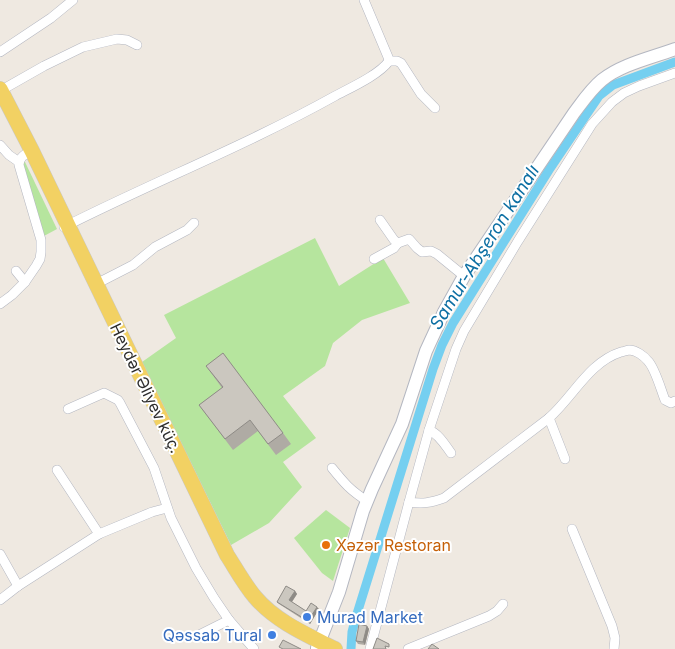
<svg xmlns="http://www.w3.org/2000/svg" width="675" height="649" viewBox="0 0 675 649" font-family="Inter,sans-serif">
<rect width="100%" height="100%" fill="#efe9e1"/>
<!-- green -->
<g fill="#b6e59e">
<path d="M 25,162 L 57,229 L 44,236 L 21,163 Z"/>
<path d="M 315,238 L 339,286 L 383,258 L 410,303 L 362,320 L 333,343 L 325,366 L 283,396 L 316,438 L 283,462 L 302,487 L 269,523 L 231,545 L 142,362 L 176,338 L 164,315 Z"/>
<path d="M 326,510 L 350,528 L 333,581 L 322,573 L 294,538 Z"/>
</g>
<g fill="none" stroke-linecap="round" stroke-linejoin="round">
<!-- canal -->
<path stroke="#75cff0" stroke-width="9" d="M 351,649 L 352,632 L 356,617 L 433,369 L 442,345 L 453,323 L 549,170 L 599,96 L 613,85 L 675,62"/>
<defs>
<g id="street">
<path d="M 0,52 L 51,18 L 73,0"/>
<path d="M 389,61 L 397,61 L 401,63 L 421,94 L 435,108"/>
<path d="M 0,91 L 44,66 L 83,47 L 117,39 L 127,40 L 137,45"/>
<path d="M 0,145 L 9,155 L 19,162"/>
<path d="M 380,220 L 394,240 L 398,243 L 409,239 L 417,248 L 422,252 L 431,251 L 437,254 L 464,276"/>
<path d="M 64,227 C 153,182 247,145 335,96 C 350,88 379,75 389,61 L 388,57 L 364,0"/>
<path d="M 374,259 L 394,248 L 398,243"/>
<path d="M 16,271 L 25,282"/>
<path d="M 96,284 L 133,265 L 155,247 L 187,230 L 194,223"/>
<path d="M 0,304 L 12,295 L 25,282 L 36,266 L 40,259 L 41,252 L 41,240 L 19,165 C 19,157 25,154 32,151"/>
<path d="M 68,409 L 104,393 L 118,400 L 120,403 L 154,468 L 171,518 L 196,568 L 214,598 L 229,620 L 254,649"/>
<path d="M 549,418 L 565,459"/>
<path d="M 429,430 C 439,434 445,445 451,453"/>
<path d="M 332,468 C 345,484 350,490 367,501"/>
<path d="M 57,470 L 99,534"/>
<path d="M 409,502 C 423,504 430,503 444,498 L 549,418 C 573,397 589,362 621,352 C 622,352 628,350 629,350 C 636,350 644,356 648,361 C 655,368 661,390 665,400 L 671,403 L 675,401"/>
<path d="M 572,529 L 612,626 L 615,638 L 614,649"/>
<path d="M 0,554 L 18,586"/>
<path d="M 0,600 L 18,586 L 99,534 L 152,512 L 167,508"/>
<path d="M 199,635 L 229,620"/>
<path d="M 370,649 L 409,502 L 429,430 L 456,349 L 464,331 L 518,241 L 592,124 L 612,102 L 624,93 L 639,86 L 675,73"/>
<path d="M 408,649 L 489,616 L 497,611 L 503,604"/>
</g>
<path id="secondary" d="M 317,648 L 339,592 L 363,511 L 372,489 L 402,424 L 426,351 L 444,312 L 464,276 L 574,113 C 583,101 591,89 602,80 C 622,64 651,58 675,49"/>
<path id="primary" d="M 0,89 L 32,151 L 227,555 C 236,569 244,584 255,597 C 275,621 307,635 335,649"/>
</defs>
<!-- street casing -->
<use href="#street" stroke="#b4b7c1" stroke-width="10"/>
<!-- secondary casing -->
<use href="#secondary" stroke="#b4b7c1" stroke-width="14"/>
<!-- primary casing -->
<use href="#primary" stroke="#c9c9c9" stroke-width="16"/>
<!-- street -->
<use href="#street" stroke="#fff" stroke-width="9"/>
<!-- secondary -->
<use href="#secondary" stroke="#fff" stroke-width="12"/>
<!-- primary -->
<use href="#primary" stroke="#f2d163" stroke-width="15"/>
</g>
<!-- wall -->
<g fill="#afaba4">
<path d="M 206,366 L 283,433 L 291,444 L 276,455 L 258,431 L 233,450 L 199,405 L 222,388 Z"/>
<path d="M 295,591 L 297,594 L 292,602 L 306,611 L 319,609 L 310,624 L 279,604 L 277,602 Z"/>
<path d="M 367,626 L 369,629 L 365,645 L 358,644 L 356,641 Z"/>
</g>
<!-- shaded-wall -->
<g fill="#8e8b86">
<path d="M 295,591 L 297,594 L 291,603 L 289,600 Z"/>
<path d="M 317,607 L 319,609 L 310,624 L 308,621 Z"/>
<path d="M 367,626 L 369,629 L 365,645 L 363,642 Z"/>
</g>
<!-- building -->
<g fill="#cbc7bf" stroke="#8e8b86">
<path d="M 223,353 L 283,433 L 268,444 L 250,420 L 225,439 L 199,405 L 223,387 L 206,366 Z"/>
<path d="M 286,586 L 295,591 L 289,600 L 306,611 L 311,603 L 317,607 L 308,621 L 277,602 Z"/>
<path d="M 359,624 L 367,626 L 363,642 L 356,641 Z"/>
<path d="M 377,638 L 389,644 L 389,647 L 385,646 L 386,649 L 373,649 Z"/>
<path d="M 283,640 L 301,649 L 283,649 L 279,647 Z"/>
<path d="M 432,644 L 439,649 L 428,649 Z"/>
</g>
<!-- markers -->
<circle fill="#e8710a" stroke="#fff" stroke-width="2" cx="326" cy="545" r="5"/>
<g fill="#3f7fe0" stroke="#fff" stroke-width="2">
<circle cx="307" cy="617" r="5"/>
<circle cx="272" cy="635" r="5"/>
</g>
<g text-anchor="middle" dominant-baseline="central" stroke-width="4" stroke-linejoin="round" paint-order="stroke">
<!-- street labels -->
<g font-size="16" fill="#2e2e2e" stroke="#fff">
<text transform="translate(146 388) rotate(64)">Heydər Əliyev küç.</text>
</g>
<!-- food labels -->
<g font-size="16" fill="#c56008" stroke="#fff" text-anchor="start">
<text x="336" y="545">Xəzər Restoran</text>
</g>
<!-- shop labels -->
<g font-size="16" fill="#366cbe" stroke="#fff" text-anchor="start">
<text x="317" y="617">Murad Market</text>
<text x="262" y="635" text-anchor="end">Qəssab Tural</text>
</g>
<!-- water labels -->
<g font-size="18" font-style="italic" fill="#0d6fa3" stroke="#fff">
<text transform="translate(484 247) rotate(-58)">Samur-Abşeron kanalı</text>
</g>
</g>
</svg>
